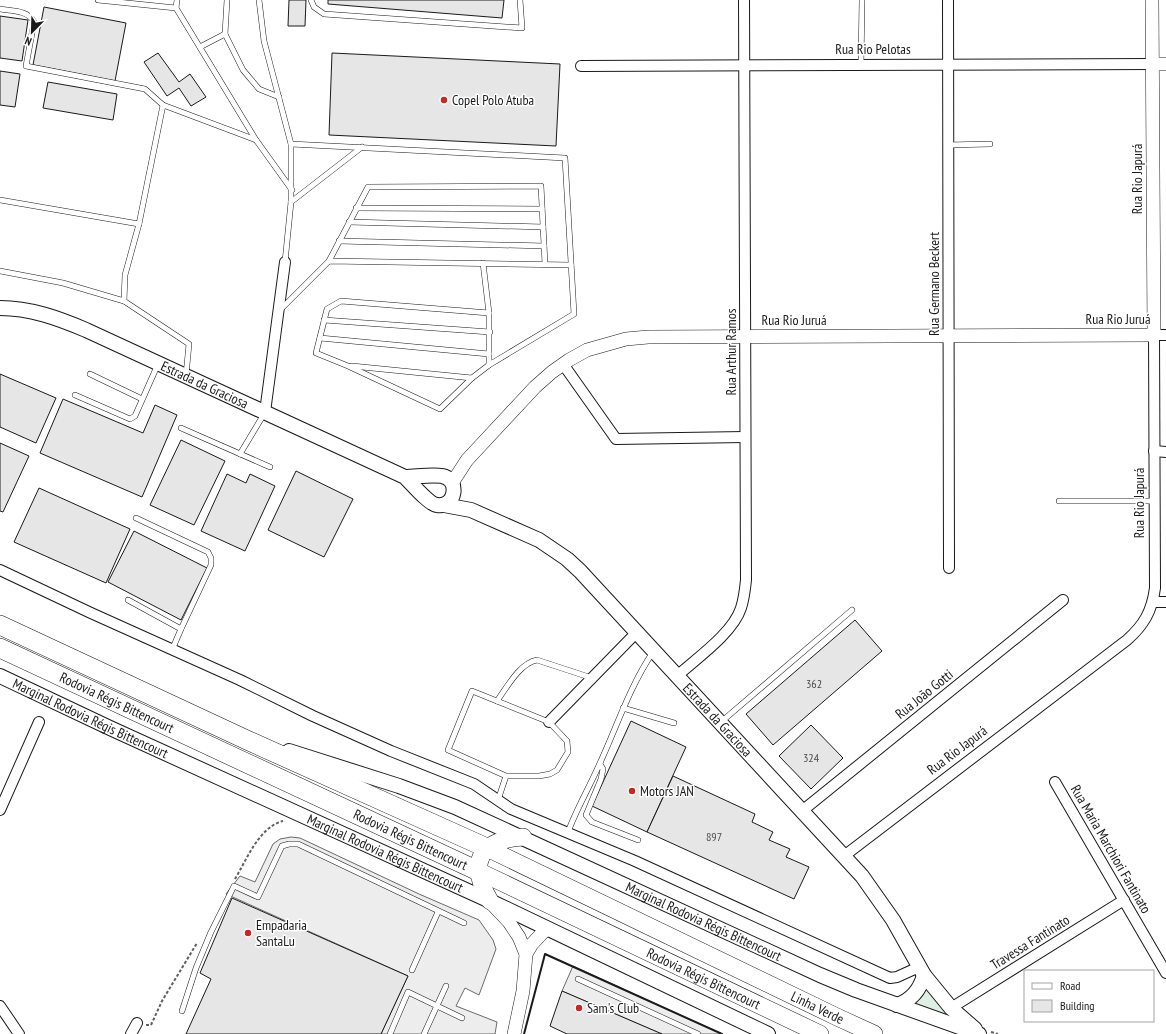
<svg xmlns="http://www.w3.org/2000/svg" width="1166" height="1034" viewBox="0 0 1166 1034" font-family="'PT Sans Narrow',sans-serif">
<rect width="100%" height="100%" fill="#fff"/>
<!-- green -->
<path fill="#e0efe3" stroke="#6a6a6a" d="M 926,985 L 939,1005 L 956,1020 L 911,1003 C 920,999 923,995 926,985 Z"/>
<!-- parking -->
<g fill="#ededed" stroke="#6a6a6a">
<path d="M 291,837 L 300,838 L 419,894 L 479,920 L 493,940 L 496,949 L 479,995 L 465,988 L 456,1006 L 497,1022 L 495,1034 L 381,1034 L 408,976 L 226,894 L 240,876 L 255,882 L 273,844 L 280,839 Z"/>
<path d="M 573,966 L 722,1034 L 662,1034 L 562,991 Z"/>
</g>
<!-- building -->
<g fill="#e6e6e6" stroke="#1a1a1a">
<path d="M 289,0 L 306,0 L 305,26 L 288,26 Z"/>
<path d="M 328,0 L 504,0 L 502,18 L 328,4 Z"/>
<path d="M 44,7 L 126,23 L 115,81 L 33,65 Z"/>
<path d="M 0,16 L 28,20 L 22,61 L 0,58 Z"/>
<path d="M 158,53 L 179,82 L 190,74 L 206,97 L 191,106 L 179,88 L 167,96 L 144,62 Z"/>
<path d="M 332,53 L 560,64 L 556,146 L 329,135 Z"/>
<path d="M 0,71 L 20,74 L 15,107 L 0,105 Z"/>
<path d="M 48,82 L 117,94 L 113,120 L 43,108 Z"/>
<path d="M 0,374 L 56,398 L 36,443 L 0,427 Z"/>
<path d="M 63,399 L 143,433 L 155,405 L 177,415 L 142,497 L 40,453 Z"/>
<path d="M 181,440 L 225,461 L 194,525 L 150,505 Z"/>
<path d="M 0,443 L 29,456 L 3,512 L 0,511 Z"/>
<path d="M 296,471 L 353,499 L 324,557 L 268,530 Z"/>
<path d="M 227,474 L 246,483 L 250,474 L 275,486 L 245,551 L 201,531 Z"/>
<path d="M 39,488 L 130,529 L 106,583 L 14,542 Z"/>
<path d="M 134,531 L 207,568 L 181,620 L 108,582 Z"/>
<path d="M 855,620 L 882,651 L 773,745 L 746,714 Z"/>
<path d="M 631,721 L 686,747 L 647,832 L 592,806 Z"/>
<path d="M 811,725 L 843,758 L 811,789 L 779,756 Z"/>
<path d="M 673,776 L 755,814 L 752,822 L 773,832 L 769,840 L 790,849 L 786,857 L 809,867 L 794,899 L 647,832 Z"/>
<path d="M 232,898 L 408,976 L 381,1034 L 186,1034 L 211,979 L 200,973 Z"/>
<path d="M 562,991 L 662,1034 L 567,1034 L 550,1026 Z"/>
</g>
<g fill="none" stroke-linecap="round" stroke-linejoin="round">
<defs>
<g id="service">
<path d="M 98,0 L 176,8 L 256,140 L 292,190"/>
<path d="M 227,0 L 225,34 L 243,70 L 259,89 L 279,97"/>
<path d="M 259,0 L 264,41 L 291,144 L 291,202 L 285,262"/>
<path d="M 311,0 L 314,7 L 324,14 L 522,28 L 520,0"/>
<path d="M 176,8 L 177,0"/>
<path d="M 0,9 C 12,11 28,10 34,22 L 26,66 L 145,89 L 163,105"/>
<path d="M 200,47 L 225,34"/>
<path d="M 861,65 L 862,0"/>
<path d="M 291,144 L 565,158 L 574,314 L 489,365 L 489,313 L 483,263"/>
<path d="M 948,145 L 990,144"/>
<path d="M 0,200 L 139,224 L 163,105 L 256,140"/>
<path d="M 291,202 L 362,147"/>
<path d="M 356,208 L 542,209"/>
<path d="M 349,222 L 543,227"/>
<path d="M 139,224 L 125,275 L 124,301 L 189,344 L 186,375"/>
<path d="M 339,241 L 544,246"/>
<path d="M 329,261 L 368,187 L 541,186 L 545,264"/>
<path d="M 0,271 L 63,283 L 124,301"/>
<path d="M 280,310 L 329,261 L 571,265"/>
<path d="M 324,320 L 490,332"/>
<path d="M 320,338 L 489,354"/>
<path d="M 489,365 L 472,378 L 440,409 L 348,366 L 316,353 L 327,309 L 341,301 L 489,313"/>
<path d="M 352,366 L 472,378"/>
<path d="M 90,374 L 142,399"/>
<path d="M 75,395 L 130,419 L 135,416 L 158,364"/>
<path d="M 181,428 L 270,467"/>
<path d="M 240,454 L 264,414"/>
<path d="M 1059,501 L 1155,501"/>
<path d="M 136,518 L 208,552 L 211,558 L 211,565 L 181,629"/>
<path d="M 128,600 L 181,629 L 172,650"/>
<path d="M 497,701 C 507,687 520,663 537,660 L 592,678"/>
<path d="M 623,708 L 674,723"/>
<path d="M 721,722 L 852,610"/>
<path d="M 600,764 L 603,769 L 601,779 L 586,815 L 592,822 L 638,840"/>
<path d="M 498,800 L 506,776 L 448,750 L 472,691 L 549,722 L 567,741 L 568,752 L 557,770 L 550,774 L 539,776 L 506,776"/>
<path d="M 568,832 C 577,808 590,786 600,763 C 617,726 630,686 653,652"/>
<path d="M 412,970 L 438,912"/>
<path d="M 578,979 L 698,1034"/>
<path d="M 182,1011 L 196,968 L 211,932 L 234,886 L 258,897 L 282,846 L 289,844 L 298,844 L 464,923"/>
<path d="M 390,1034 L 408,992 L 462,1018"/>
<path d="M 424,1034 L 446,986"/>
</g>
<g id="minor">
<path d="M 948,0 L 949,568"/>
<path d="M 581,66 L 1152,64"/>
<path d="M 563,364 L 616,439 L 745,437"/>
<path d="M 265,412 L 285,262"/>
<path d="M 1154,451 L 1166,452"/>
<path d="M 0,570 L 91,613 L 240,680 L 313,716 L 391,751 L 474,784 L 511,809 L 635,861 L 890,978 L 897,977 L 919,967"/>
<path d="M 1153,602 L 1166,602"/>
<path d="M 677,676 C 697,658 733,633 741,608 C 744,599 745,590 746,580 L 744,0"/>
<path d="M 549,722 L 637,632"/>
<path d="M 1055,782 L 1166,973"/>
<path d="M 0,810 L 39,722"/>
<path d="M 802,811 L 1063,600"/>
<path d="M 844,856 L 1127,640 C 1144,625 1152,611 1155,588 L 1154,335 L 1166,335"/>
<path d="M 0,1006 L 19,1034"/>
<path d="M 951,1008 L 1124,900"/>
<path d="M 131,1034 L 137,1023"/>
</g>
<g id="tertiary">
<path d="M 1152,64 L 1166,64"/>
<path d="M 452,483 L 467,460 L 535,387 L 552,372 L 569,360 L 587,350 L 626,339 L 648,337 L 1154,335 L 1152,0"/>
<path d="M 491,903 L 509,922 L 519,937 L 526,954 L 523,991 L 514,1034"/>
<path d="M 526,954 L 532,944 L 547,928"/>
</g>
<g id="secondary">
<path id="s1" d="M 0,308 C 30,308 58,318 86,330 L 405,477 C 412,484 429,504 437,505 C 456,508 460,479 442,476 C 432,474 415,477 405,477"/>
<path id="s2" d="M 444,505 L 471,510 L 539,540 L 567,559 L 580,571 L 862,876 L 893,920 L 924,975 L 951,1008 L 975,1029"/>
<path id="s3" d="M 0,676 L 110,728 L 490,901 L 768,1034"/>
<path id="s4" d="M 289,751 L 399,786 L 455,807 L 820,975 L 856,990 L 979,1034"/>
<path d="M 897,1005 C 912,1000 920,990 924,975"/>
</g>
<g id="trunk">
<path id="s5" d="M 487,848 L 837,1017 L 874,1034"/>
<path id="s6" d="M 478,871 L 820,1034"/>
<path d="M 490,901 C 468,864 478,840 523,837"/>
</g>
<g id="motorway">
<path d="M 0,625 L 249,741 L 487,848"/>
<path id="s7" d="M 0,648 L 478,871"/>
</g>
</defs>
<!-- service casing -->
<use href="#service" stroke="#1a1a1a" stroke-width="6"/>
<!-- minor casing -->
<use href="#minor" stroke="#1a1a1a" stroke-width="12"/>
<!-- tertiary casing -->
<use href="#tertiary" stroke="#1a1a1a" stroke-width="14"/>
<!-- secondary casing -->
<use href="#secondary" stroke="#1a1a1a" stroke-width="16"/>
<!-- trunk casing -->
<use href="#trunk" stroke="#1a1a1a" stroke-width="18"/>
<!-- motorway casing -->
<use href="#motorway" stroke="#1a1a1a" stroke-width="20"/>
<!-- path -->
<g stroke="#5f5f5f" stroke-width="2" stroke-dasharray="3 2" stroke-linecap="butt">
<path d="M 235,879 C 247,859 259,827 283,821"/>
<path d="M 146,1025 L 151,1025 L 162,1001 L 197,943"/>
<path d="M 991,1032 L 998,1034"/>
</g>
<!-- service -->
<use href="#service" stroke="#fff" stroke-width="5"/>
<!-- minor -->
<use href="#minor" stroke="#fff" stroke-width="10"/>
<!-- tertiary -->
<use href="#tertiary" stroke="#fff" stroke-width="13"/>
<!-- secondary -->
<use href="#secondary" stroke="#fff" stroke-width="14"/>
<!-- trunk -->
<use href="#trunk" stroke="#fff" stroke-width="17"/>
<!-- motorway -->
<use href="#motorway" stroke="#fff" stroke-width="19"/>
<!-- wall -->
<path stroke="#1a1a1a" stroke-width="2" d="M 524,1034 L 545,954 L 722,1034"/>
</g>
<!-- markers -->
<g fill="#c62828" stroke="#fff" stroke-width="1.5">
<circle cx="444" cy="100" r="4"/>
<circle cx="632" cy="791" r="4"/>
<circle cx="248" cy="933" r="4"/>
<circle cx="579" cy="1008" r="4"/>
</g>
<g text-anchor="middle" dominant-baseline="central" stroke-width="3" stroke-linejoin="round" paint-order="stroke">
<!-- number labels -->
<g font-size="12" fill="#4d4d4d">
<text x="814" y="683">362</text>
<text x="811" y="757">324</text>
<text x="714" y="836">897</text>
</g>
<!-- street labels -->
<g font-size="14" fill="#1a1a1a" stroke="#fff">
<text x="873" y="49">Rua Rio Pelotas</text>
<text transform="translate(1137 179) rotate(-90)">Rua Rio Japurá</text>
<text transform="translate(934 284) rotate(-90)">Rua Germano Beckert</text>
<text x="1118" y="319">Rua Rio Juruá</text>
<text x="794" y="320">Rua Rio Juruá</text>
<text transform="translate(731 352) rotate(-90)">Rua Arthur Ramos</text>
<text stroke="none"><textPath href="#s1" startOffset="220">Estrada da Graciosa</textPath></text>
<text transform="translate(1139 503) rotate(-90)">Rua Rio Japurá</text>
<text transform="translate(924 694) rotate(-39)">Rua João Gotti</text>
<text stroke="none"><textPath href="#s7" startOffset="129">Rodovia Régis Bittencourt</textPath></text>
<text stroke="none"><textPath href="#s3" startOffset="100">Marginal Rodovia Régis Bittencourt</textPath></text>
<text stroke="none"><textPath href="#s2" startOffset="356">Estrada da Graciosa</textPath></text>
<text transform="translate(957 750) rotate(-37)">Rua Rio Japurá</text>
<text stroke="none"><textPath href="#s7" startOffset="453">Rodovia Régis Bittencourt</textPath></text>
<text transform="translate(1111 849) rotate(60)">Rua Maria Marchiori Fantinato</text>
<text stroke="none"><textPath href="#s3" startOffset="424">Marginal Rodovia Régis Bittencourt</textPath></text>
<text stroke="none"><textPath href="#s4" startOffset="449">Marginal Rodovia Régis Bittencourt</textPath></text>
<text transform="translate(1030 942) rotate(-32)">Travessa Fantinato</text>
<text stroke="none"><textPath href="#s6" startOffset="250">Rodovia Régis Bittencourt</textPath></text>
<text stroke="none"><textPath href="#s5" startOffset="367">Linha Verde</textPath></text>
</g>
<!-- poi labels -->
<g font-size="14" fill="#1a1a1a" stroke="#fff" text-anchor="start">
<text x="452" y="100">Copel Polo Atuba</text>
<text x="640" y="791">Motors JAN</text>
<text x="256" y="925">Empadaria<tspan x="256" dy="16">SantaLu</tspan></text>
<text x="587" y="1008">Sam's Club</text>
</g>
</g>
<!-- legend -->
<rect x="1024" y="970" width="130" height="52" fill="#ffffff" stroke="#a3a3a3"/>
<rect x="1032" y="983" width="20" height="6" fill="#ffffff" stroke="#a3a3a3"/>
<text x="1060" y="990" font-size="12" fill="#1a1a1a">Road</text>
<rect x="1032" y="1000" width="20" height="12" fill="#e6e6e6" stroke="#a3a3a3"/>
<text x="1060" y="1010" font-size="12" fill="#1a1a1a">Building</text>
<!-- north arrow -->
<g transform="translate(32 32) rotate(203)" stroke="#ffffff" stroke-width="3" paint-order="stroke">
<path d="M0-3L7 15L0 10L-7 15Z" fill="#1a1a1a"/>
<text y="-6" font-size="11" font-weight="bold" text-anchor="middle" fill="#1a1a1a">N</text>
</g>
</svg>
